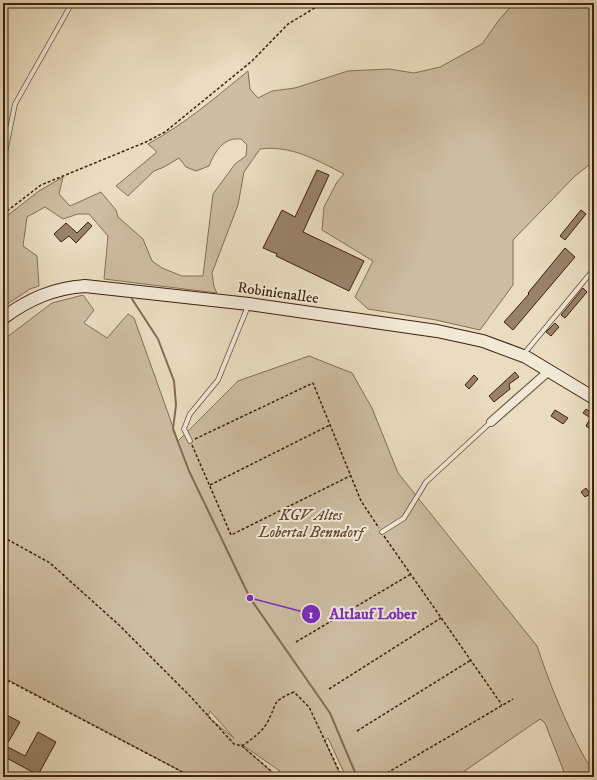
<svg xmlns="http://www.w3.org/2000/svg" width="597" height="780" viewBox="0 0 597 780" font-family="'IM FELL DW Pica',serif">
<rect width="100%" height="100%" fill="#e9dcc0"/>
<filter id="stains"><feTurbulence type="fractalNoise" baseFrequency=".005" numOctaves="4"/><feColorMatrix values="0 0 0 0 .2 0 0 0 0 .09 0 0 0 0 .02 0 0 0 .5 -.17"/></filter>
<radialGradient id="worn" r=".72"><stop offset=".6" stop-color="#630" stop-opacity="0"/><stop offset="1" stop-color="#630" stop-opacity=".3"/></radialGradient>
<!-- green -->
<g fill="#ccbca1" stroke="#866e56" fill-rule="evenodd">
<path d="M 514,3 L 594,3 L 594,161 L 575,176 L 513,240 L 513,285 L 480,330 L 436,320 L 368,309 L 355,297 L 373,261 L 322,230 L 324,207 L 337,182 L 344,174 C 317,160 291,145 260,149 L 244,172 L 238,205 L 212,273 L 214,287 L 217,293 L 104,279 L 108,236 L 89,214 L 78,214 L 63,219 L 45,207 L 27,217 L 23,246 L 37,256 L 39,286 L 30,289 L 3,307 L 3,219 L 39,191 L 63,177 L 59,194 L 70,206 L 101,192 L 116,210 L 118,217 L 143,239 L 152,261 L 162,268 L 182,276 L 203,276 L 213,194 L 235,164 L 246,156 L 247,145 L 241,139 C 224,137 215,151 209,166 L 196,171 L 186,167 L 179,158 L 164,167 L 154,171 L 128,196 L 116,186 L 157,152 L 148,144 C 185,124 216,97 248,71 L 250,89 L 258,98 L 272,91 L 295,88 L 348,71 L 389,69 L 414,73 L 440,67 L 482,44 L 499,20 Z"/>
<path d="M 83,295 L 94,310 L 84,323 L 107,338 L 128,314 L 134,318 L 178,441 L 238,381 L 309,356 L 352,373 L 372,408 L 398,473 L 537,646 C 549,682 565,722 583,755 C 587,763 594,769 594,777 L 566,777 L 545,723 L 540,719 L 456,777 L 346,777 L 328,738 L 325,741 L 341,777 L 192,777 L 3,677 L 3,343 L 7,337 L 52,303 ZM 210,711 L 234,738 L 208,717 ZM 241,745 L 241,744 L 280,771 L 275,775 Z"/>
</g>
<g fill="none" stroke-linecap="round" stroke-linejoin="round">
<!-- stream -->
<path stroke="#836a53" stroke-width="2" d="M 132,299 L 158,339 L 174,381 L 176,405 L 173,429 L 189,471 L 250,598 L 330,713 L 357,777"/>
</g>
<!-- building -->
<g fill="#98826a" stroke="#40200c">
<path d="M 317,170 L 329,175 L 303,232 L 364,261 L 349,291 L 276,256 L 277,254 L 263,248 L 282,210 L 295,217 Z"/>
<path d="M 581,210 L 586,214 L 565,240 L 560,236 Z"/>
<path d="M 88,222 L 92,226 L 76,243 L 69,236 L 61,242 L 54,234 L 66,223 L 77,233 Z"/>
<path d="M 565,248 L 575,257 L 513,330 L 504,322 L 529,294 L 528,293 Z"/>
<path d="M 583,288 L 587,292 L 565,318 L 561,315 Z"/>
<path d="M 555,323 L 559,327 L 551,336 L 546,332 Z"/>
<path d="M 515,372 L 519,377 L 509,384 L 510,389 L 494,402 L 489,396 Z"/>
<path d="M 474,375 L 478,379 L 469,389 L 465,385 Z"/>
<path d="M 586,409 L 592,413 L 589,417 L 583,413 Z"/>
<path d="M 555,410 L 568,418 L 563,424 L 551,416 Z"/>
<path d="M 590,419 L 594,422 L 594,432 L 586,426 Z"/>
<path d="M 586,488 L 590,494 L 585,497 L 581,492 Z"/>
<path d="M 3,713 L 20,722 L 6,746 L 25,756 L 38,732 L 56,742 L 38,775 L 3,756 Z"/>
</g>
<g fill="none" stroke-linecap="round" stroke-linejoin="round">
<defs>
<g id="lane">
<path d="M 3,163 L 15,104 L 72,3"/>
<path d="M 523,355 L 594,269"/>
<path d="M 190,441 L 184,429 L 190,414 L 218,380 L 248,306"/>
<path d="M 382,532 L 404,518 L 426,482 L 491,422"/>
<path d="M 3,777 L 4,777"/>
</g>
<path id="street" d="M 491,422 L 550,370"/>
<path id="secondary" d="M 3,318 C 29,299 54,288 85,286 L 249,304 L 437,331 L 483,341 L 526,357 L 594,398"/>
</defs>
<!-- lane casing -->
<use href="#lane" stroke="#6a4f39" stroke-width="5.5"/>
<!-- street casing -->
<use href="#street" stroke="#6a4f39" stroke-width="10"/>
<!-- secondary casing -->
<use href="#secondary" stroke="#40200c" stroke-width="14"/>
<!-- path -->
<g stroke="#40200c" stroke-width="1.5" stroke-dasharray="3 2" stroke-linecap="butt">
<path d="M 3,214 L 41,185 L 146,142 L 165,132 L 252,61 L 288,24 L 323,3"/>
<path d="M 195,439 L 313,383 L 361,501 L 379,528"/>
<path d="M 192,445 L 231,535 L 350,476"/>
<path d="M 210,485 L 330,425"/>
<path d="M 384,536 L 502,705"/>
<path d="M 3,537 L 50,563 L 119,625 L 189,695 L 234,744 L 242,746 C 252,739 261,733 267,723 C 278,703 270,702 294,692 L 309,707 L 342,777"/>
<path d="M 296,642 L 411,574"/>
<path d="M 3,678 L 192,777"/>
<path d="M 329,689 L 441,618"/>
<path d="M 357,731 L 471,660"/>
<path d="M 242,746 L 278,777"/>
<path d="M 387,773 L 513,699"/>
</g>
<!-- lane -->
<use href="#lane" stroke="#f1e8d6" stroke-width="4"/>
<!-- street -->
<use href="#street" stroke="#f1e8d6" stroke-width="8"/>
<!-- secondary -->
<use href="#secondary" stroke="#f1e8d6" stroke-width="12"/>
</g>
<g text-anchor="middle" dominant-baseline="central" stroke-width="4" stroke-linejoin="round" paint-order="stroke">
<!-- street labels -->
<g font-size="15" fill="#40200c" stroke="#f1e8d6">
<text transform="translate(278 293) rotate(8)">Robinienallee</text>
</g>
<!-- park labels -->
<g font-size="15" font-style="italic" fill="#634731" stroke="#f1e8d6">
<text x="311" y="515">KGV Altes<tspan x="311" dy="17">Lobertal Benndorf</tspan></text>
</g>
</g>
<!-- callouts -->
<path fill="none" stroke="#7b2cbf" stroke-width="1.5" d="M250 598L311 614"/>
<g fill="#7b2cbf" stroke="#f1e8d6" stroke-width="1.5">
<circle cx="250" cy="598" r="4"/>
<circle cx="311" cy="614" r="10"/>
</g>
<g font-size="12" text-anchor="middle" font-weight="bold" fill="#fff">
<text x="311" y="618">1</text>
</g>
<g font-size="16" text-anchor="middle" font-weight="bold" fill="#7b2cbf" stroke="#f1e8d6" stroke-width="4" stroke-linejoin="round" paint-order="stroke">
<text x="373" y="619">Altlauf Lober</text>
</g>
<!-- margin -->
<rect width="597" height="780" fill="none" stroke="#e9dcc0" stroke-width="16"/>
<rect x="4" y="4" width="589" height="772" fill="none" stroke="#40200c" stroke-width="2"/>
<rect x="8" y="8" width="581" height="764" fill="none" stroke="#40200c"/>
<rect width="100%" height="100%" filter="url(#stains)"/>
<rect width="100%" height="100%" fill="url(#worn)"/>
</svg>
